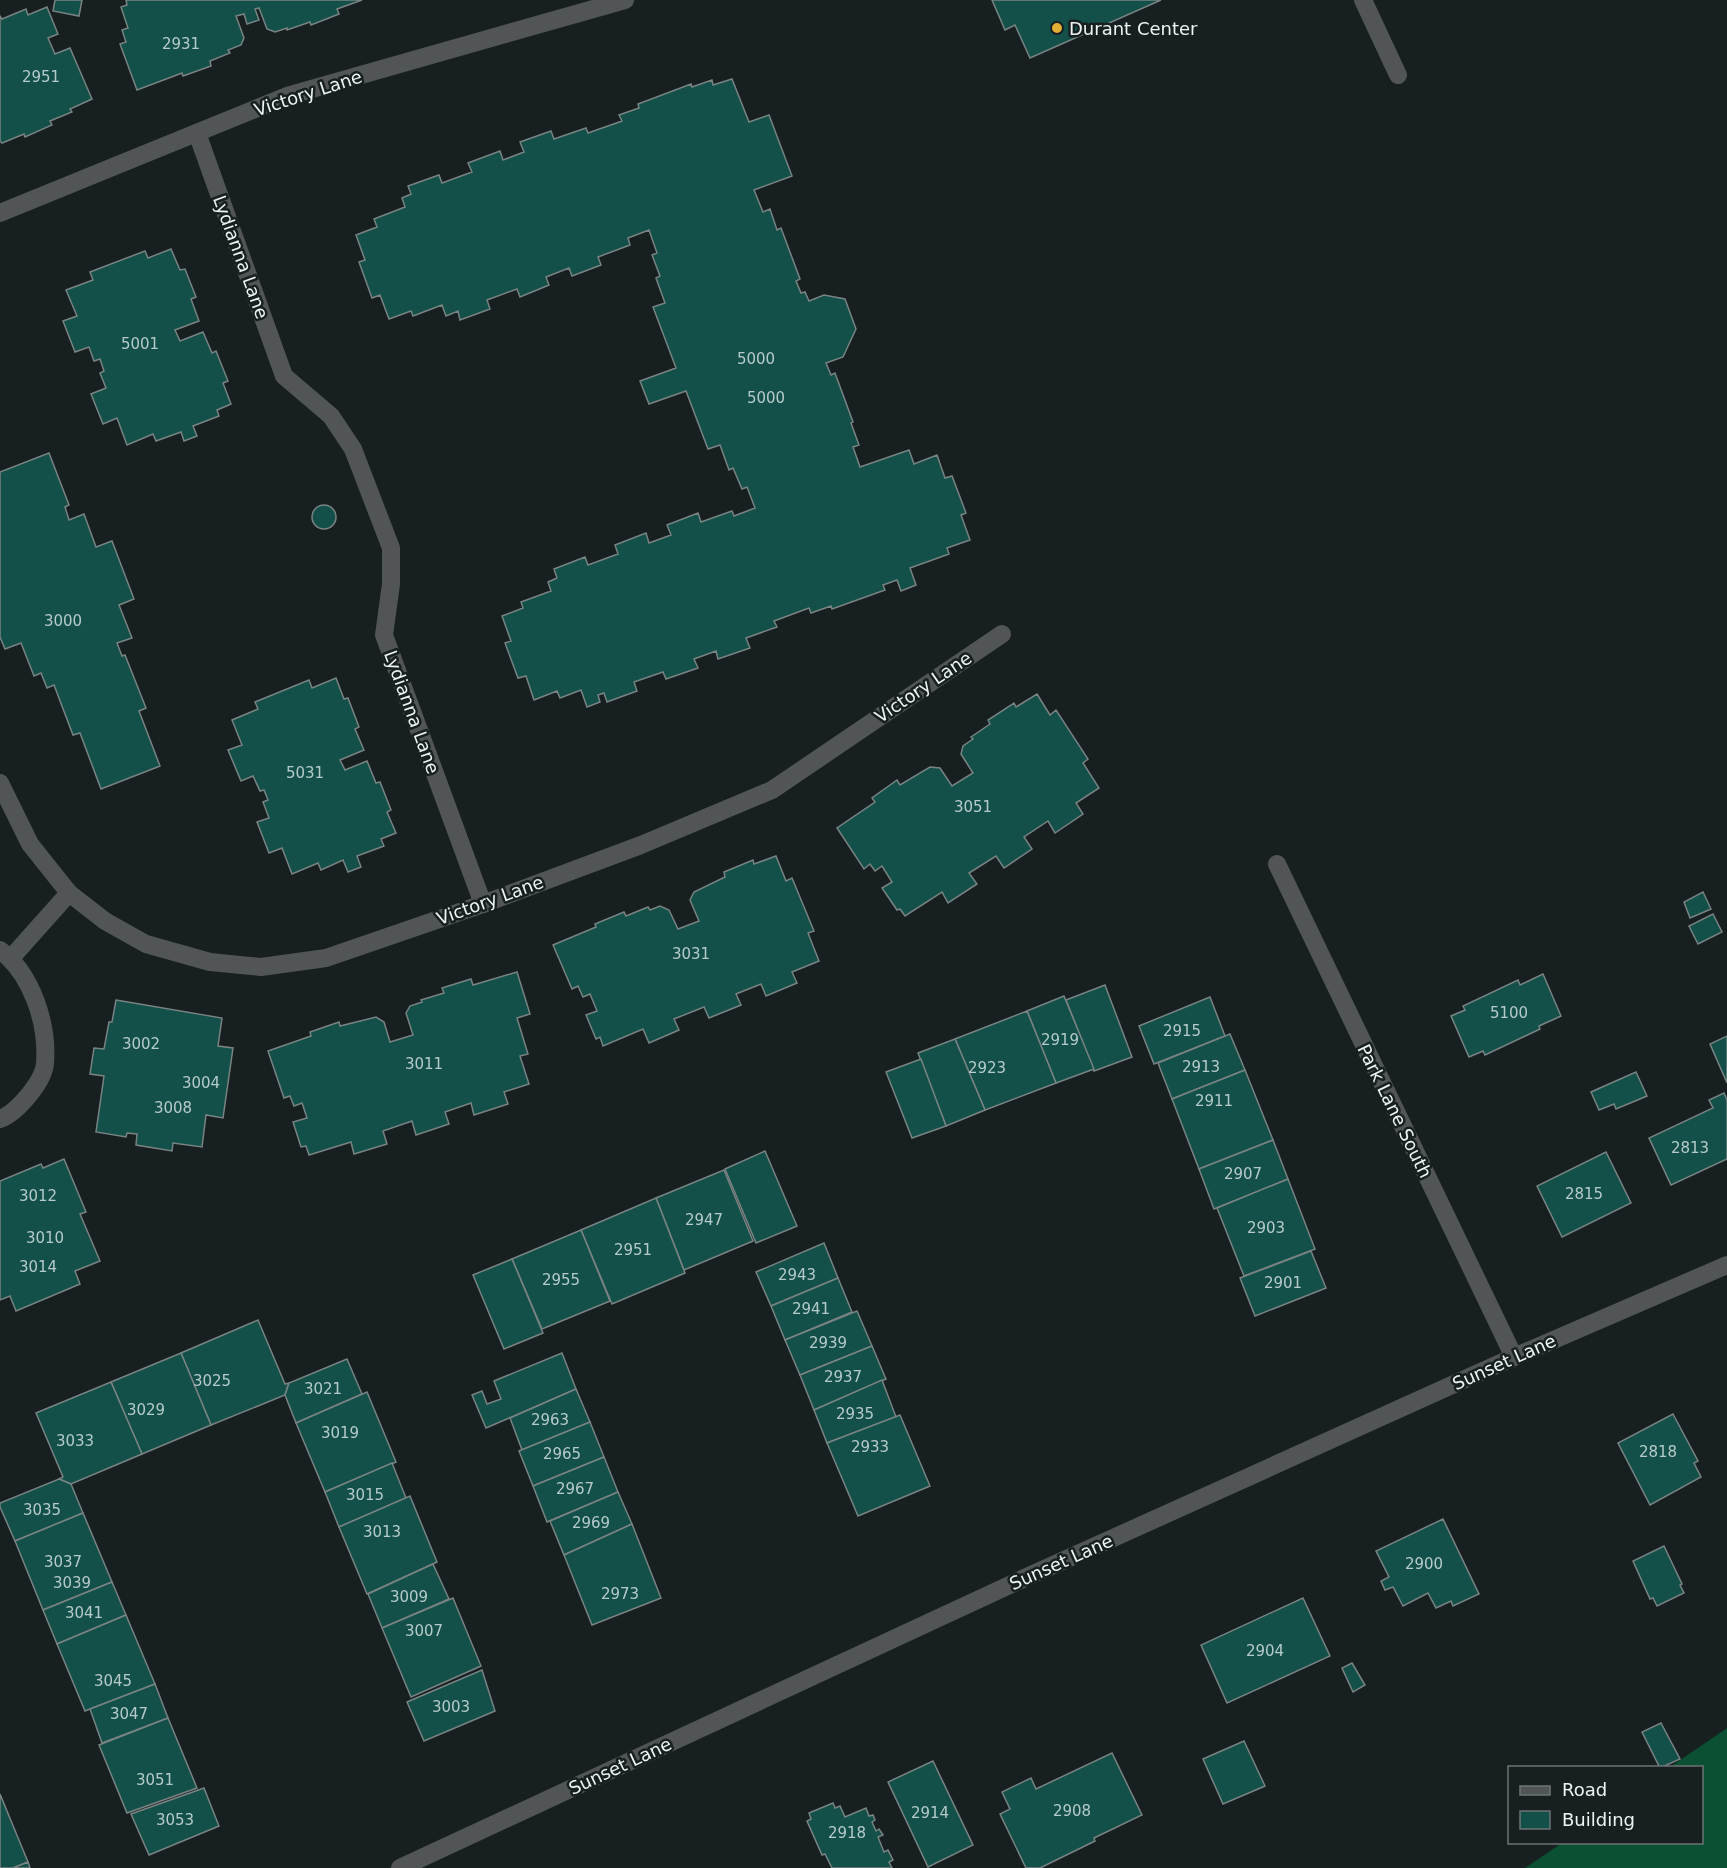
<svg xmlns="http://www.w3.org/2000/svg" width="1727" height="1868" viewBox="0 0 1727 1868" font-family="'DejaVu Sans',sans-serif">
<rect width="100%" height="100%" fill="#171f20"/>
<!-- forest -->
<path fill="#0b5032" d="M 1727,1728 L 1727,1868 L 1525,1868 L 1562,1843 L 1702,1842 L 1702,1768 L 1670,1767 Z"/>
<!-- building -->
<g fill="#135049" stroke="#798382" stroke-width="1.5">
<path d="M 55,0 L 82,0 L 79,16 L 53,11 Z"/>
<path d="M 126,0 L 362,0 L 337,9 L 339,14 L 311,25 L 310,22 L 287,30 L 287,28 L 275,32 L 267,29 L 259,8 L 255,9 L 259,20 L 247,24 L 244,14 L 236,16 L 244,38 L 241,45 L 228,50 L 230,53 L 210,61 L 211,66 L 183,76 L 182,73 L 137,90 L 120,44 L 126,42 L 122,30 L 128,28 L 121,7 L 127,5 Z"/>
<path d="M 992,0 L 1161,0 L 1030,58 L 1015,25 L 1005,30 Z"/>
<path d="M 47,7 L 58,34 L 48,38 L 55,54 L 70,48 L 92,99 L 70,109 L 72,112 L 50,121 L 52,125 L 25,137 L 24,134 L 2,143 L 0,141 L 0,16 L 2,19 L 26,9 L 28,15 Z"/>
<path d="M 732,79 L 749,122 L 769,115 L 792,176 L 754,190 L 763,212 L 770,209 L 777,230 L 781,228 L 800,279 L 796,281 L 801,293 L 805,292 L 809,301 L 824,295 L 845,299 L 856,329 L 843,357 L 826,363 L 831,375 L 835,373 L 853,422 L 851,423 L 859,445 L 853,447 L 860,467 L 909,450 L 914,464 L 937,455 L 945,478 L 952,476 L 966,513 L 961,515 L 970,540 L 947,548 L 949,554 L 910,568 L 916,585 L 901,591 L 897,580 L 883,585 L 885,590 L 832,609 L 831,606 L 811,613 L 809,608 L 774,621 L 777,627 L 746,638 L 750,648 L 718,659 L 716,651 L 694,659 L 698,668 L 666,679 L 663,672 L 634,682 L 637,691 L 607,702 L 604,693 L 598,695 L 600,702 L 587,707 L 581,690 L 560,698 L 557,691 L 534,700 L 526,676 L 518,678 L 505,643 L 511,641 L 502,616 L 523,608 L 521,602 L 551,591 L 548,582 L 557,578 L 554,569 L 585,557 L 588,565 L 618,554 L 615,545 L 646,533 L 649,543 L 671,535 L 667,525 L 698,513 L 701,522 L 732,511 L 734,516 L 755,508 L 747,487 L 742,489 L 733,468 L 729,470 L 720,445 L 708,449 L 686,391 L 649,404 L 640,381 L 676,368 L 653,307 L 665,303 L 656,278 L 660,276 L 652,255 L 657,253 L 649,230 L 628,238 L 630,245 L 598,257 L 601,265 L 572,276 L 569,268 L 546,277 L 549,285 L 520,297 L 517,289 L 487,300 L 490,309 L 460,320 L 458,311 L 446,316 L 442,305 L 413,316 L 411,311 L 389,319 L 380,295 L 372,298 L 359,262 L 365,260 L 356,235 L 377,227 L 374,219 L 405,207 L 402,198 L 411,194 L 408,186 L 439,175 L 442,183 L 472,172 L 468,163 L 500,151 L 503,160 L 524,152 L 520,142 L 551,131 L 554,139 L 586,128 L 588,133 L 622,121 L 619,115 L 639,108 L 638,104 L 691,84 L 692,87 L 712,80 L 713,85 Z"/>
<path d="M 171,249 L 180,270 L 185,269 L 196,297 L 191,299 L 199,321 L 175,330 L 180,341 L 203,332 L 212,353 L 216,351 L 228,381 L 223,383 L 231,404 L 217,410 L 219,416 L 193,426 L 197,436 L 184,441 L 181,432 L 156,441 L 153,434 L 127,445 L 117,418 L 103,424 L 91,394 L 106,388 L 100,373 L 104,371 L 100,359 L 94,361 L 89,347 L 75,352 L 63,321 L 77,316 L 66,290 L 93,280 L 90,272 L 145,251 L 148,258 Z"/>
<path d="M 49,453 L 69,505 L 65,507 L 69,520 L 84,514 L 96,547 L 112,541 L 134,599 L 119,605 L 132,638 L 117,643 L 122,656 L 125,655 L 146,708 L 139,711 L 160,766 L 101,789 L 80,733 L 73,735 L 54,685 L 47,688 L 41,673 L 34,676 L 21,643 L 5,649 L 0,637 L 0,472 Z"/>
<circle cx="324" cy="517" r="12"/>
<path d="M 336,678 L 344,699 L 348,698 L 359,727 L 355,729 L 364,750 L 340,760 L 345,770 L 367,761 L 376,783 L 380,782 L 391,810 L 387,812 L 396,833 L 381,839 L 384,846 L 357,856 L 361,867 L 348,872 L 343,860 L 321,870 L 318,863 L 292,874 L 282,848 L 269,853 L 257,822 L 269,818 L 263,802 L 268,800 L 264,790 L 260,791 L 253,776 L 241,781 L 228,750 L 242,745 L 232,720 L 258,709 L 255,702 L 309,680 L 312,688 Z"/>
<path d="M 1037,694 L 1050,715 L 1056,710 L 1088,759 L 1083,763 L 1099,788 L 1076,803 L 1083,814 L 1055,833 L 1048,821 L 1024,837 L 1032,849 L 1004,868 L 996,856 L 969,873 L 977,884 L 948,903 L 942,892 L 905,916 L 900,909 L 897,910 L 882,888 L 892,882 L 882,866 L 875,871 L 870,864 L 864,869 L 837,828 L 875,802 L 872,798 L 897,780 L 900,785 L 930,767 L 940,768 L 952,786 L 973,773 L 961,754 L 963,746 L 973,739 L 971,737 L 990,724 L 988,720 L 1014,703 L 1016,707 Z"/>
<path d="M 776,856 L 786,881 L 792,878 L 814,931 L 808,933 L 819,961 L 792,972 L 797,983 L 766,996 L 761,984 L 736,994 L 741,1005 L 709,1018 L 704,1007 L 674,1019 L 679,1030 L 649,1043 L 643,1029 L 603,1046 L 600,1037 L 596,1039 L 586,1015 L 597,1011 L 590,994 L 583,997 L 578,986 L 572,989 L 553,945 L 596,927 L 595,924 L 624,912 L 626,916 L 648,907 L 650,910 L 660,906 L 669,910 L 678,929 L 699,921 L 690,900 L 694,892 L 725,877 L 724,872 L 753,860 L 754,864 Z"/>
<path d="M 1703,892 L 1711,909 L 1690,918 L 1684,902 Z"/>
<path d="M 1713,914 L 1722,932 L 1698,944 L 1689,926 Z"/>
<path d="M 517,972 L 530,1014 L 517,1018 L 528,1054 L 520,1056 L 529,1084 L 504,1092 L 508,1104 L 474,1115 L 471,1103 L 445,1112 L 449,1124 L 416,1135 L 412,1121 L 383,1131 L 387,1144 L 354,1154 L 351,1142 L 309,1155 L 306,1146 L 301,1147 L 293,1122 L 307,1118 L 302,1103 L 294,1106 L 290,1096 L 284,1098 L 268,1051 L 311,1036 L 310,1032 L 339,1022 L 340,1026 L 376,1017 L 384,1022 L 390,1042 L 413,1035 L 406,1013 L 410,1006 L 422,1002 L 421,1000 L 444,993 L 442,988 L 471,979 L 473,985 Z"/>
<path d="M 1543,974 L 1561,1016 L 1539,1026 L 1540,1029 L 1485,1055 L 1483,1051 L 1469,1057 L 1451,1016 L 1465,1010 L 1463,1006 L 1518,980 L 1520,985 Z"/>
<path d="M 1105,985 L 1132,1057 L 1094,1071 L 1066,1000 Z"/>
<path d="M 1064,996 L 1094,1069 L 1056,1083 L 1027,1011 Z"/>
<path d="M 1210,997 L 1225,1036 L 1154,1064 L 1139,1026 Z"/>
<path d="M 116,1000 L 222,1018 L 218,1046 L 233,1048 L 223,1118 L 206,1115 L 202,1147 L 173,1143 L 172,1151 L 136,1145 L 137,1134 L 127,1133 L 126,1137 L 96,1132 L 104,1076 L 90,1074 L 94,1048 L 104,1049 L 109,1022 L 112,1022 Z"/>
<path d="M 1027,1011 L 1056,1083 L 985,1110 L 955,1039 Z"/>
<path d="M 1230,1034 L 1245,1070 L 1172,1099 L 1158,1063 Z"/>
<path d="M 1727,1036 L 1727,1083 L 1710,1044 Z"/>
<path d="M 955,1039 L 985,1110 L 946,1126 L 918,1053 Z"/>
<path d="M 921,1059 L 946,1126 L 912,1138 L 886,1072 Z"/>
<path d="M 1245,1070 L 1273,1140 L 1199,1169 L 1172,1099 Z"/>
<path d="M 1636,1072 L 1647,1096 L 1616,1109 L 1614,1104 L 1599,1110 L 1591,1092 Z"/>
<path d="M 1724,1093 L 1727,1100 L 1727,1159 L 1671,1185 L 1649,1138 L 1713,1108 L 1709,1100 Z"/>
<path d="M 1273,1140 L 1288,1179 L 1214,1209 L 1199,1169 Z"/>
<path d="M 765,1151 L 797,1226 L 756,1243 L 725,1169 Z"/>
<path d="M 1606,1152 L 1631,1203 L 1562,1237 L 1537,1186 Z"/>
<path d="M 64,1159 L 86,1212 L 80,1214 L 100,1261 L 75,1271 L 80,1284 L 16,1311 L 10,1296 L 0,1300 L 0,1181 L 41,1164 L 43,1168 Z"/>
<path d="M 724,1170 L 753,1241 L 684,1270 L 656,1198 Z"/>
<path d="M 1288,1179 L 1315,1249 L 1244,1276 L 1217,1208 Z"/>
<path d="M 656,1198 L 685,1273 L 612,1304 L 581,1230 Z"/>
<path d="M 581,1230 L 610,1301 L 542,1329 L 512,1259 Z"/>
<path d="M 824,1243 L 838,1278 L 771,1306 L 756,1272 Z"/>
<path d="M 1311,1251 L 1326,1288 L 1255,1316 L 1240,1278 Z"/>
<path d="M 512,1259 L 543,1333 L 504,1349 L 473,1275 Z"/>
<path d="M 838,1278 L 852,1312 L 785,1340 L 771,1306 Z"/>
<path d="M 857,1311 L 872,1346 L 800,1375 L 785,1340 Z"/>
<path d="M 258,1320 L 285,1384 L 289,1383 L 285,1395 L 211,1425 L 181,1353 Z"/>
<path d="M 872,1346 L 886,1379 L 814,1410 L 800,1375 Z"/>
<path d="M 181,1353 L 211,1425 L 142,1454 L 111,1382 Z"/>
<path d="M 562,1353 L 576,1389 L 486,1428 L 472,1395 L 482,1391 L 487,1404 L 501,1399 L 494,1381 Z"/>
<path d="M 347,1359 L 362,1394 L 296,1423 L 285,1395 L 289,1383 Z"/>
<path d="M 882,1380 L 896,1417 L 827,1443 L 814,1410 Z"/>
<path d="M 111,1382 L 142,1454 L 71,1484 L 59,1479 L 63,1477 L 36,1413 Z"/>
<path d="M 576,1389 L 590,1422 L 522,1450 L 510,1418 Z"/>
<path d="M 367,1392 L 396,1462 L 325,1492 L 296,1423 Z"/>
<path d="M 1673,1414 L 1698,1461 L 1694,1463 L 1701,1477 L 1650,1505 L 1618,1443 Z"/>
<path d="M 900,1415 L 930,1486 L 858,1516 L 827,1443 Z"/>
<path d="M 590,1422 L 604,1457 L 533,1486 L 519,1451 Z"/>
<path d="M 604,1457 L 618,1492 L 547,1522 L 533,1486 Z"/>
<path d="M 392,1463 L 406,1498 L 339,1527 L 325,1492 Z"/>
<path d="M 59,1479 L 71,1484 L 83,1513 L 15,1541 L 0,1507 L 0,1503 Z"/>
<path d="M 618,1492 L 632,1524 L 564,1555 L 550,1521 Z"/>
<path d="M 410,1496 L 437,1562 L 367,1594 L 339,1527 Z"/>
<path d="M 83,1513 L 112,1582 L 43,1610 L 15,1541 Z"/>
<path d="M 1443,1519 L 1479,1594 L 1453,1606 L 1451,1601 L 1436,1608 L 1428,1593 L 1403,1606 L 1393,1587 L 1385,1590 L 1381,1581 L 1389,1577 L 1376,1551 Z"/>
<path d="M 632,1524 L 661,1598 L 592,1625 L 564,1555 Z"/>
<path d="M 1664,1546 L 1682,1584 L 1680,1585 L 1684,1593 L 1657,1606 L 1653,1598 L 1650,1599 L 1633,1561 Z"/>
<path d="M 433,1564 L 449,1599 L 382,1628 L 368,1594 Z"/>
<path d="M 112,1582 L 126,1615 L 57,1644 L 43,1610 Z"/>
<path d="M 453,1598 L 481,1666 L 411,1697 L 382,1628 Z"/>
<path d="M 1303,1598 L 1330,1656 L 1227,1703 L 1201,1645 Z"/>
<path d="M 126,1615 L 155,1684 L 85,1711 L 57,1644 Z"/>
<path d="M 1352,1663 L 1365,1685 L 1353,1692 L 1342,1668 Z"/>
<path d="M 482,1670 L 495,1711 L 424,1741 L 407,1702 Z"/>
<path d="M 155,1684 L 168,1718 L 102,1743 L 90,1709 Z"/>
<path d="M 168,1718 L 197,1788 L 127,1813 L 99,1745 Z"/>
<path d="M 1661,1723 L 1680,1759 L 1660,1768 L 1642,1732 Z"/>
<path d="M 1244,1741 L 1265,1786 L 1223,1804 L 1203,1759 Z"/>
<path d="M 1112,1753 L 1142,1815 L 1094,1838 L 1095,1841 L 1040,1868 L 1026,1868 L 1000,1814 L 1010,1809 L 1002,1792 L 1031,1778 L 1036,1789 Z"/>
<path d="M 933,1761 L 973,1845 L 928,1867 L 888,1782 Z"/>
<path d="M 204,1788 L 219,1826 L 149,1855 L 131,1814 Z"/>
<path d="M 0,1794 L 28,1862 L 13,1868 L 0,1868 Z"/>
<path d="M 833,1803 L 835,1808 L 840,1806 L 845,1817 L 866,1808 L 869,1816 L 873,1815 L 875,1820 L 872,1822 L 876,1831 L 879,1829 L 883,1835 L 878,1837 L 884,1852 L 888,1850 L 893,1860 L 889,1862 L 892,1868 L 832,1868 L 825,1854 L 822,1855 L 807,1821 L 811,1819 L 809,1813 Z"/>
<path d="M 28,1862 L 30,1868 L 13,1868 Z"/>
</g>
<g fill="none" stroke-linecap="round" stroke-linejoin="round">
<!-- minor -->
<g stroke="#525557" stroke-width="18">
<path d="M 1363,0 L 1398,75"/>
<path d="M 197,133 L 284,376 L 331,416 L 353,449 L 391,548 L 391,584 L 384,635 L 483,904"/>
<path d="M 0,213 L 287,96 L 625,0"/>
<path d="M 0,783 L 30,844 L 69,893 L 105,921 L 146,944 L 210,962 L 261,967 L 326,958 L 483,904 L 641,845 L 772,790 L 1002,634"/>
<path d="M 1277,864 L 1514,1357"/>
<path d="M 0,950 C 32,974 48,1024 45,1063 C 44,1081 17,1113 0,1119"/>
<path d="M 11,958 L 69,893"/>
<path d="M 400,1868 L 1029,1576 L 1514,1357 L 1727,1265"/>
</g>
</g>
<!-- markers -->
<circle fill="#e2ae34" stroke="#171f20" stroke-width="2" cx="1057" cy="28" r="6"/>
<g text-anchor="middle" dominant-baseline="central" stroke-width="5" stroke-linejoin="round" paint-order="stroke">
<!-- number labels -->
<g font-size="15" fill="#b6cac9">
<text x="181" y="44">2931</text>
<text x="41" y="77">2951</text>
<text x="140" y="344">5001</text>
<text x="756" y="359">5000</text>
<text x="766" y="398">5000</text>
<text x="63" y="621">3000</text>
<text x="305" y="773">5031</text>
<text x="973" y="807">3051</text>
<text x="691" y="954">3031</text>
<text x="1509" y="1013">5100</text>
<text x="1182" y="1031">2915</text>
<text x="1060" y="1040">2919</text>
<text x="141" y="1044">3002</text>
<text x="424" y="1064">3011</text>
<text x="1201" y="1067">2913</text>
<text x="987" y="1068">2923</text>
<text x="201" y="1083">3004</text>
<text x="1214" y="1101">2911</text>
<text x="173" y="1108">3008</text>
<text x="1690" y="1148">2813</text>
<text x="1243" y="1174">2907</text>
<text x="1584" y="1194">2815</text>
<text x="38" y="1196">3012</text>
<text x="704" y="1220">2947</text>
<text x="1266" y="1228">2903</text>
<text x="45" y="1238">3010</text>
<text x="633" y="1250">2951</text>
<text x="38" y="1267">3014</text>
<text x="797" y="1275">2943</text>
<text x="561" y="1280">2955</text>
<text x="1283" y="1283">2901</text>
<text x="811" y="1309">2941</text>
<text x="828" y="1343">2939</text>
<text x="843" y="1377">2937</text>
<text x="212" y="1381">3025</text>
<text x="323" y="1389">3021</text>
<text x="146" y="1410">3029</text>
<text x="855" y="1414">2935</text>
<text x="550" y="1420">2963</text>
<text x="340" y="1433">3019</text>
<text x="75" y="1441">3033</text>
<text x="870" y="1447">2933</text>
<text x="1658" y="1452">2818</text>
<text x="562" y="1454">2965</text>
<text x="575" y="1489">2967</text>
<text x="365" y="1495">3015</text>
<text x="42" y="1510">3035</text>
<text x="591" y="1523">2969</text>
<text x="382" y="1532">3013</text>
<text x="63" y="1562">3037</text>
<text x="1424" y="1564">2900</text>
<text x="72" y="1583">3039</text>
<text x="620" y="1594">2973</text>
<text x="409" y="1597">3009</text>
<text x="84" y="1613">3041</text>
<text x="424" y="1631">3007</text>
<text x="1265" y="1651">2904</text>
<text x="113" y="1681">3045</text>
<text x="451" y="1707">3003</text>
<text x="129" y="1714">3047</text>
<text x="155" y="1780">3051</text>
<text x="1072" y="1811">2908</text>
<text x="930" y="1813">2914</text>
<text x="175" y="1820">3053</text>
<text x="847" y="1833">2918</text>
</g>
<!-- poi labels -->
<g font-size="18" fill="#edf3f4" stroke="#171f20" text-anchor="start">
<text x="1069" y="28">Durant Center</text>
</g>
<!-- street labels -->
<g font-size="18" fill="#edf3f4" stroke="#171f20">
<text transform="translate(308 93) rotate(-18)">Victory Lane</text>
<text transform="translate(241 257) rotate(70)">Lydianna Lane</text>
<text transform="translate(923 687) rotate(-34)">Victory Lane</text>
<text transform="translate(412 712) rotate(70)">Lydianna Lane</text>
<text transform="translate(490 900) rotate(-20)">Victory Lane</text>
<text transform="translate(1395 1111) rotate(64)">Park Lane South</text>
<text transform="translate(1504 1362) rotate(-24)">Sunset Lane</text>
<text transform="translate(1061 1562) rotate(-24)">Sunset Lane</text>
<text transform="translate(620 1766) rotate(-25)">Sunset Lane</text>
</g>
</g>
<!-- legend -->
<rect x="1508" y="1766" width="195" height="78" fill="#171f20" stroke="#6d7475" stroke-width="1.5"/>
<rect x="1520" y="1786" width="30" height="9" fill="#525557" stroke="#6d7475" stroke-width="1.5"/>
<text x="1562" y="1796" font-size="18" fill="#edf3f4">Road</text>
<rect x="1520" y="1811" width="30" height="18" fill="#135049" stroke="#6d7475" stroke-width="1.5"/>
<text x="1562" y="1826" font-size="18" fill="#edf3f4">Building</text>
</svg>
